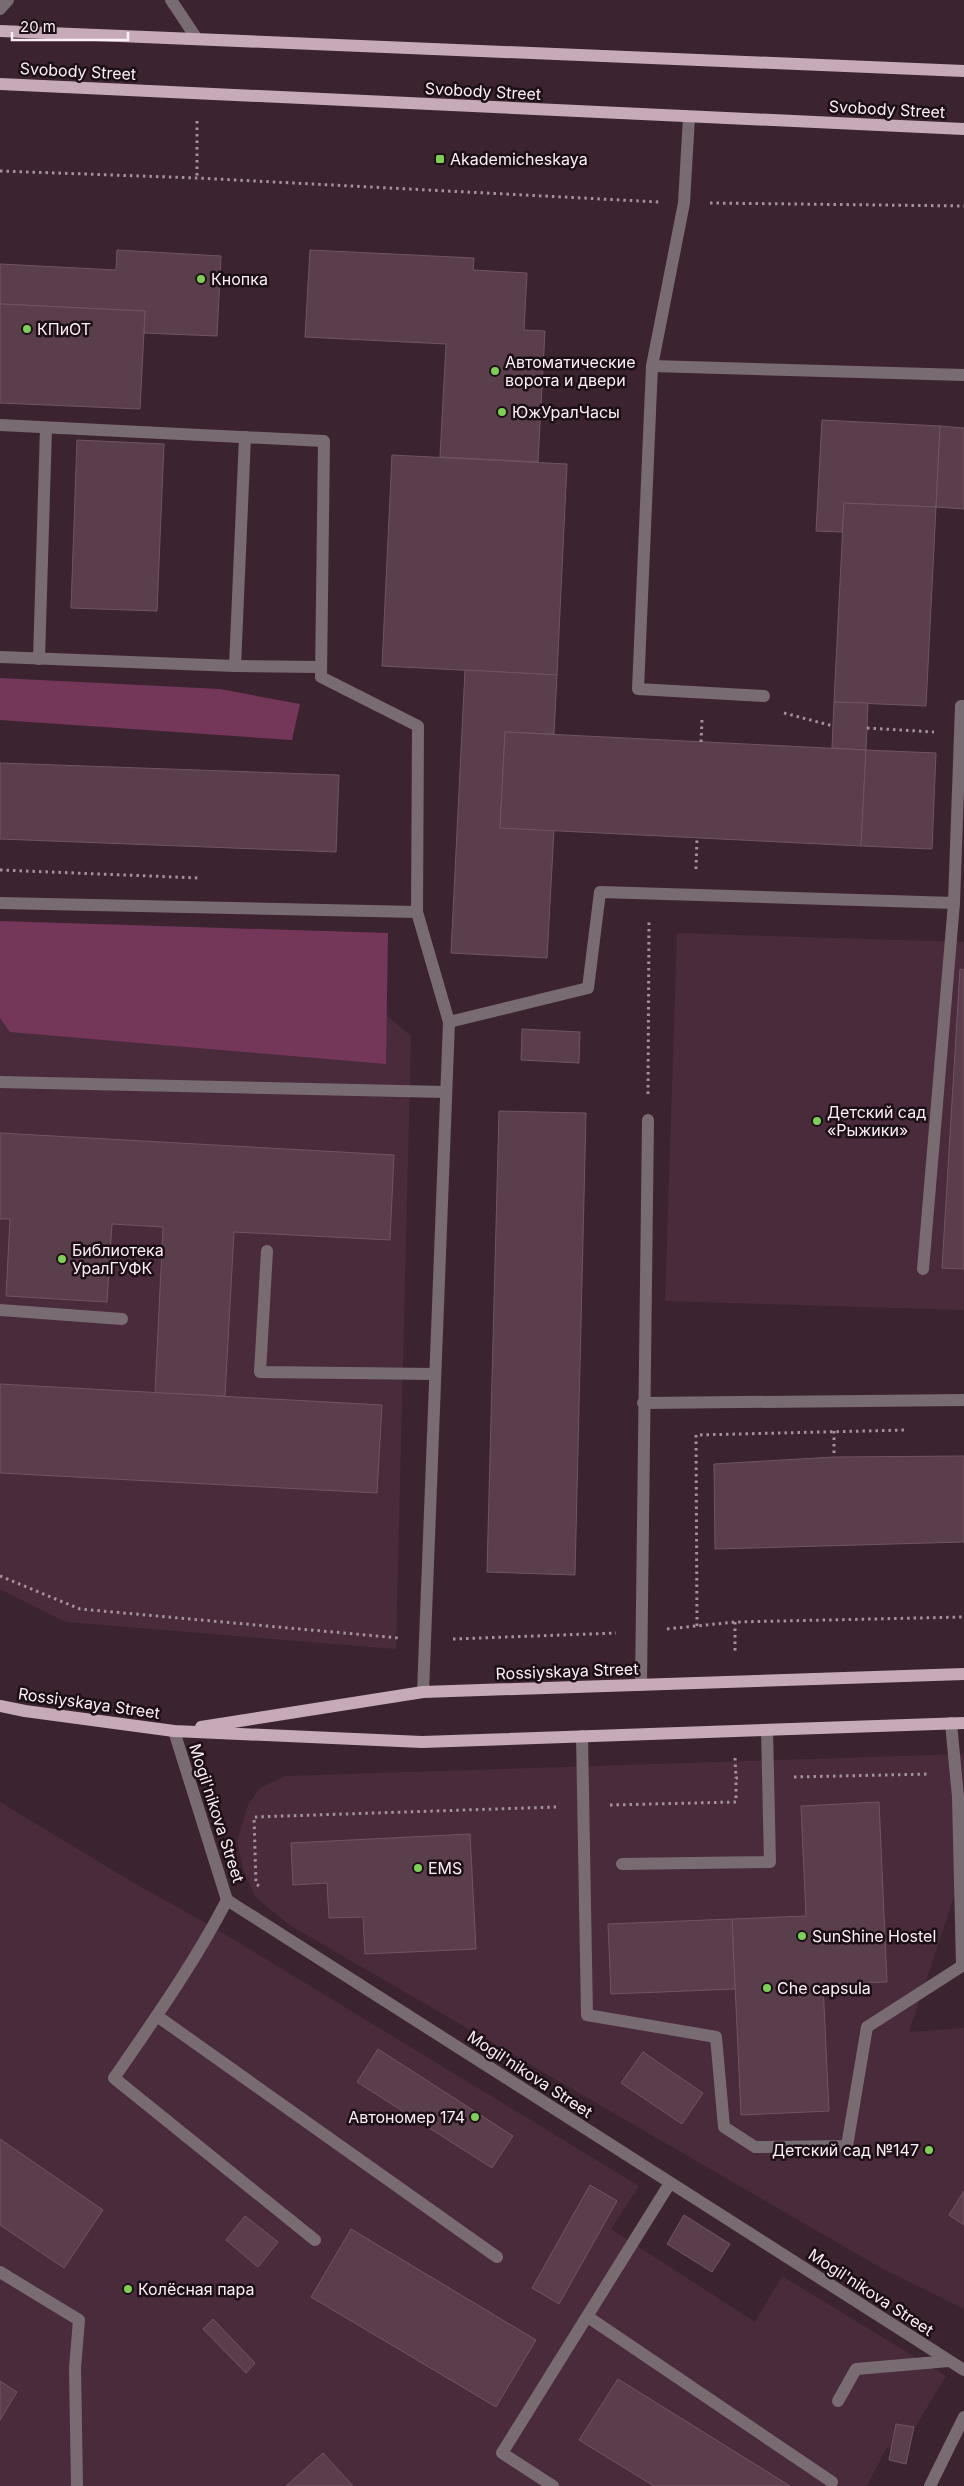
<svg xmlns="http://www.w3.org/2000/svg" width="964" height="2486" viewBox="0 0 964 2486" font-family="Inter,sans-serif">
<rect width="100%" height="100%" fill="#3c2330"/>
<!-- built -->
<g fill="#4a2b3c">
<path d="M 677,933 L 964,942 L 964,1310 L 665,1301 Z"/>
<path d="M 0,940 L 309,951 L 411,1036 L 396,1649 L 66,1622 L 0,1589 Z"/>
<path d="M 964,1754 L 964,1867 L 909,2032 L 964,2028 L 964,2309 L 881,2268 L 291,1926 L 255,1897 L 243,1869 L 237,1841 L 248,1805 L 260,1788 L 285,1776 Z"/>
<path d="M 0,1802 L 134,1883 L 213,1927 L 639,2186 L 611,2229 L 755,2322 L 782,2276 L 946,2376 L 899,2454 L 887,2447 L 867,2486 L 0,2486 Z"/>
</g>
<!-- green -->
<g fill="#743759">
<path d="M 0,678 L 220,689 L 300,704 L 292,740 L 0,720 Z"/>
<path d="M 0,921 L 388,933 L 386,1064 L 10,1032 L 0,1018 Z"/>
</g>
<!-- building -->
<g fill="#5a3e4c" stroke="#715463">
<path d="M 117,250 L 221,256 L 217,336 L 144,333 L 145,311 L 0,304 L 0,264 L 116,270 Z"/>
<path d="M 310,250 L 474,258 L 473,270 L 527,273 L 524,330 L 545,331 L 538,462 L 440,457 L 446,344 L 305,337 Z"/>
<path d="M 0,304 L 145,311 L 140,409 L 0,403 Z"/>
<path d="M 822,420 L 940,426 L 936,507 L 844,503 L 842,532 L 816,531 Z"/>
<path d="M 940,426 L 964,428 L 964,509 L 936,507 Z"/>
<path d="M 77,440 L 164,444 L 157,611 L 71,608 Z"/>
<path d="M 392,455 L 567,464 L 557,675 L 382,666 Z"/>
<path d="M 844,503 L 936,507 L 926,706 L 834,702 Z"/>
<path d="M 465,670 L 557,675 L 554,734 L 505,732 L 500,828 L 554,830 L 547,958 L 451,953 Z"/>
<path d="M 834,702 L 868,703 L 866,750 L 832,748 Z"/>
<path d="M 505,732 L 866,750 L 861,846 L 500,828 Z"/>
<path d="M 866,750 L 936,753 L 932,849 L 861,846 Z"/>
<path d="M 0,763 L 339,775 L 336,852 L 0,839 Z"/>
<path d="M 960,969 L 964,970 L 964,1269 L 942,1268 Z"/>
<path d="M 522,1029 L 580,1032 L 579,1063 L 521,1060 Z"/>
<path d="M 499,1111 L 586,1113 L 575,1575 L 487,1572 Z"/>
<path d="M 0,1133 L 394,1155 L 390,1240 L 234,1232 L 225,1396 L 155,1393 L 163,1227 L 112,1224 L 107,1302 L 6,1296 L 10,1219 L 0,1219 Z"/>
<path d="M 0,1384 L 382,1405 L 377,1493 L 0,1473 Z"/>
<path d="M 964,1456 L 964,1542 L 715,1549 L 714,1464 L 834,1457 Z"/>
<path d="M 879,1802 L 887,1982 L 823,1984 L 829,2111 L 741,2115 L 732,1919 L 806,1916 L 801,1806 Z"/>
<path d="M 470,1834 L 476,1949 L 365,1954 L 363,1917 L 329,1918 L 327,1883 L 293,1885 L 291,1843 Z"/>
<path d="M 732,1919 L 735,1989 L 611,1994 L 608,1924 Z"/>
<path d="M 378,2049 L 513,2136 L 492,2168 L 357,2082 Z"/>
<path d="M 643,2052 L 703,2093 L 682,2124 L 621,2083 Z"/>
<path d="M 0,2139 L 103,2210 L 64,2268 L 0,2225 Z"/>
<path d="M 590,2185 L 617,2201 L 559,2304 L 532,2288 Z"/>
<path d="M 964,2191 L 964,2225 L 949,2215 Z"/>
<path d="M 684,2215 L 730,2244 L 712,2272 L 667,2244 Z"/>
<path d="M 245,2216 L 278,2242 L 258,2267 L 226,2240 Z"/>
<path d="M 351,2229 L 536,2340 L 496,2407 L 311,2297 Z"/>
<path d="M 213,2319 L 255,2363 L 246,2373 L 203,2329 Z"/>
<path d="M 618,2379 L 790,2486 L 654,2486 L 579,2440 Z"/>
<path d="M 0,2381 L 17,2392 L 0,2420 Z"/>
<path d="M 896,2424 L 914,2427 L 906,2464 L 889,2460 Z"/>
<path d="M 323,2453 L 353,2486 L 286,2486 Z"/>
</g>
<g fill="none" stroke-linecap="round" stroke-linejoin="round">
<!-- path -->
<g stroke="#a4919a" stroke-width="3" stroke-dasharray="2.5 4" stroke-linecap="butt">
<path d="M 197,121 L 197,178"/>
<path d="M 0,171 L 197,178 L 659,202"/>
<path d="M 710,203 L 964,206"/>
<path d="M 784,713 L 833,726"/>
<path d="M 867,728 L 934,732"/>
<path d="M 701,742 L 702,720"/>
<path d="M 696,869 L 697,838"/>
<path d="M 0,870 L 199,878"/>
<path d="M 648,1094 L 649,920"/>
<path d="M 834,1431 L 834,1457"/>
<path d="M 0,1576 L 80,1609 L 399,1638"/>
<path d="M 735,1622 L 735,1654"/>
<path d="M 697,1626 L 696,1435 L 906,1430"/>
<path d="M 667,1629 L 735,1622 L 964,1617"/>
<path d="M 453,1639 L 616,1633"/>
<path d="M 735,1758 L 736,1778"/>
<path d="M 794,1777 L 930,1774"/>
<path d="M 610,1805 L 736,1802 L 736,1778 L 742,1778"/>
<path d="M 259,1886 L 256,1884 L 254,1817 L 556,1807"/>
</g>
<!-- minor -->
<g stroke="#796b72" stroke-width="12">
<path d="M 171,0 L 197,39"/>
<path d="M 0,9 L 8,0"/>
<path d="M 689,117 L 684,203 L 652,366 L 638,689 L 764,696"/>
<path d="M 652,366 L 964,375"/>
<path d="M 0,425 L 324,441 L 321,677 L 418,726 L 417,912 L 449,1022 L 423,1692"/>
<path d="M 0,657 L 235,666 L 245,437"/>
<path d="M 39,659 L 46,428"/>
<path d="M 235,666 L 320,667"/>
<path d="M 0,903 L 417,912"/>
<path d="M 449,1022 L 588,988 L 600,892 L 954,903 L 961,706 L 964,706"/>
<path d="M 0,1082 L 446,1092"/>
<path d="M 267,1251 L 260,1372 L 435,1374"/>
<path d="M 923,1269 L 954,903"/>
<path d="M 0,1310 L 122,1319"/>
<path d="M 643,1403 L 964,1400"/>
<path d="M 641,1685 L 648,1120"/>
<path d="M 951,1723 L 958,1797 L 962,1966 L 964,1966"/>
<path d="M 174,1731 L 227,1900 L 964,2370"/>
<path d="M 582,1736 L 587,2015 L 716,2037 L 724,2127 L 755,2147 L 847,2146 L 867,2027 L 962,1966"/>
<path d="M 622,1864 L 770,1862 L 767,1730"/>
<path d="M 227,1900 C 195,1962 154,2020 114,2078 L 315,2240"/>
<path d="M 157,2016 L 497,2257"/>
<path d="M 0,2272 L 79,2320 L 75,2368 L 77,2486"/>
<path d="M 588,2317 L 832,2482"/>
<path d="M 838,2401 L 856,2369 L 949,2361"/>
<path d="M 553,2486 L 502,2453 L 670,2183"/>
<path d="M 930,2486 L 964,2417"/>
</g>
<!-- major -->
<g stroke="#c6aab8" stroke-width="12">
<path d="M 0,31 L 964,71"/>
<path d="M 0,84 L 964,129"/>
<path d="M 0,1706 L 25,1711 L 174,1731 L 422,1742 L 964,1723"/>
<path d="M 201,1727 L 423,1692 L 964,1674"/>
</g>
</g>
<!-- markers -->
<g fill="#7cd155" stroke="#1c1016" stroke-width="2">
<rect x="435" y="154" width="10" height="10" rx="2.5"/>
<circle cx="201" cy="279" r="5"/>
<circle cx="27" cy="329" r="5"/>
<circle cx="495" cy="371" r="5"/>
<circle cx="502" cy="412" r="5"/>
<circle cx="817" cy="1121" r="5"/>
<circle cx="62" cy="1259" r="5"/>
<circle cx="418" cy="1868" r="5"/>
<circle cx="802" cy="1936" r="5"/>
<circle cx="767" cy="1988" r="5"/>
<circle cx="475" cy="2117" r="5"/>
<circle cx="929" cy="2150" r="5"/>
<circle cx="128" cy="2289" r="5"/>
</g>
<g text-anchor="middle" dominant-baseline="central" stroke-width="5" stroke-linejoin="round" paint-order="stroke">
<!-- street labels -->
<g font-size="16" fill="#fdeff6" stroke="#1c1016">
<text transform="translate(78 71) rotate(3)">Svobody Street</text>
<text transform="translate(483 91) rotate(3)">Svobody Street</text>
<text transform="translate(887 109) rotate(3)">Svobody Street</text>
<text transform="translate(567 1671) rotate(-2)">Rossiyskaya Street</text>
<text transform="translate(89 1703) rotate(8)">Rossiyskaya Street</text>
<text transform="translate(217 1813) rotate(72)">Mogil'nikova Street</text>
<text transform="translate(530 2074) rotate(33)">Mogil'nikova Street</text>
<text transform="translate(871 2292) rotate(33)">Mogil'nikova Street</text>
</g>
<!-- poi labels -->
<g font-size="16" fill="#fdeff6" stroke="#1c1016" text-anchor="start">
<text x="450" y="159">Akademicheskaya</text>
<text x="211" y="279">Кнопка</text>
<text x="37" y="329">КПиОТ</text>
<text x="505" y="362">Автоматические<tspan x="505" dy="18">ворота и двери</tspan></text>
<text x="512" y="412">ЮжУралЧасы</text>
<text x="827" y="1112">Детский сад<tspan x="827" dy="18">«Рыжики»</tspan></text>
<text x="72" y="1250">Библиотека<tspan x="72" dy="18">УралГУФК</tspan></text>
<text x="428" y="1868">EMS</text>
<text x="812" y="1936">SunShine Hostel</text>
<text x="777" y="1988">Che capsula</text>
<text x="465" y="2117" text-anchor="end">Автономер 174</text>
<text x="919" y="2150" text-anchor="end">Детский сад №147</text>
<text x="138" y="2289">Колёсная пара</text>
</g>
</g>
<!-- scale -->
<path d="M12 32v8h116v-8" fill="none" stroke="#fdeff6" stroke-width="2.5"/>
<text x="20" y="32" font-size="15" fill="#fdeff6" stroke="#1c1016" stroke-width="4" paint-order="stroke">20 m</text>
</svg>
